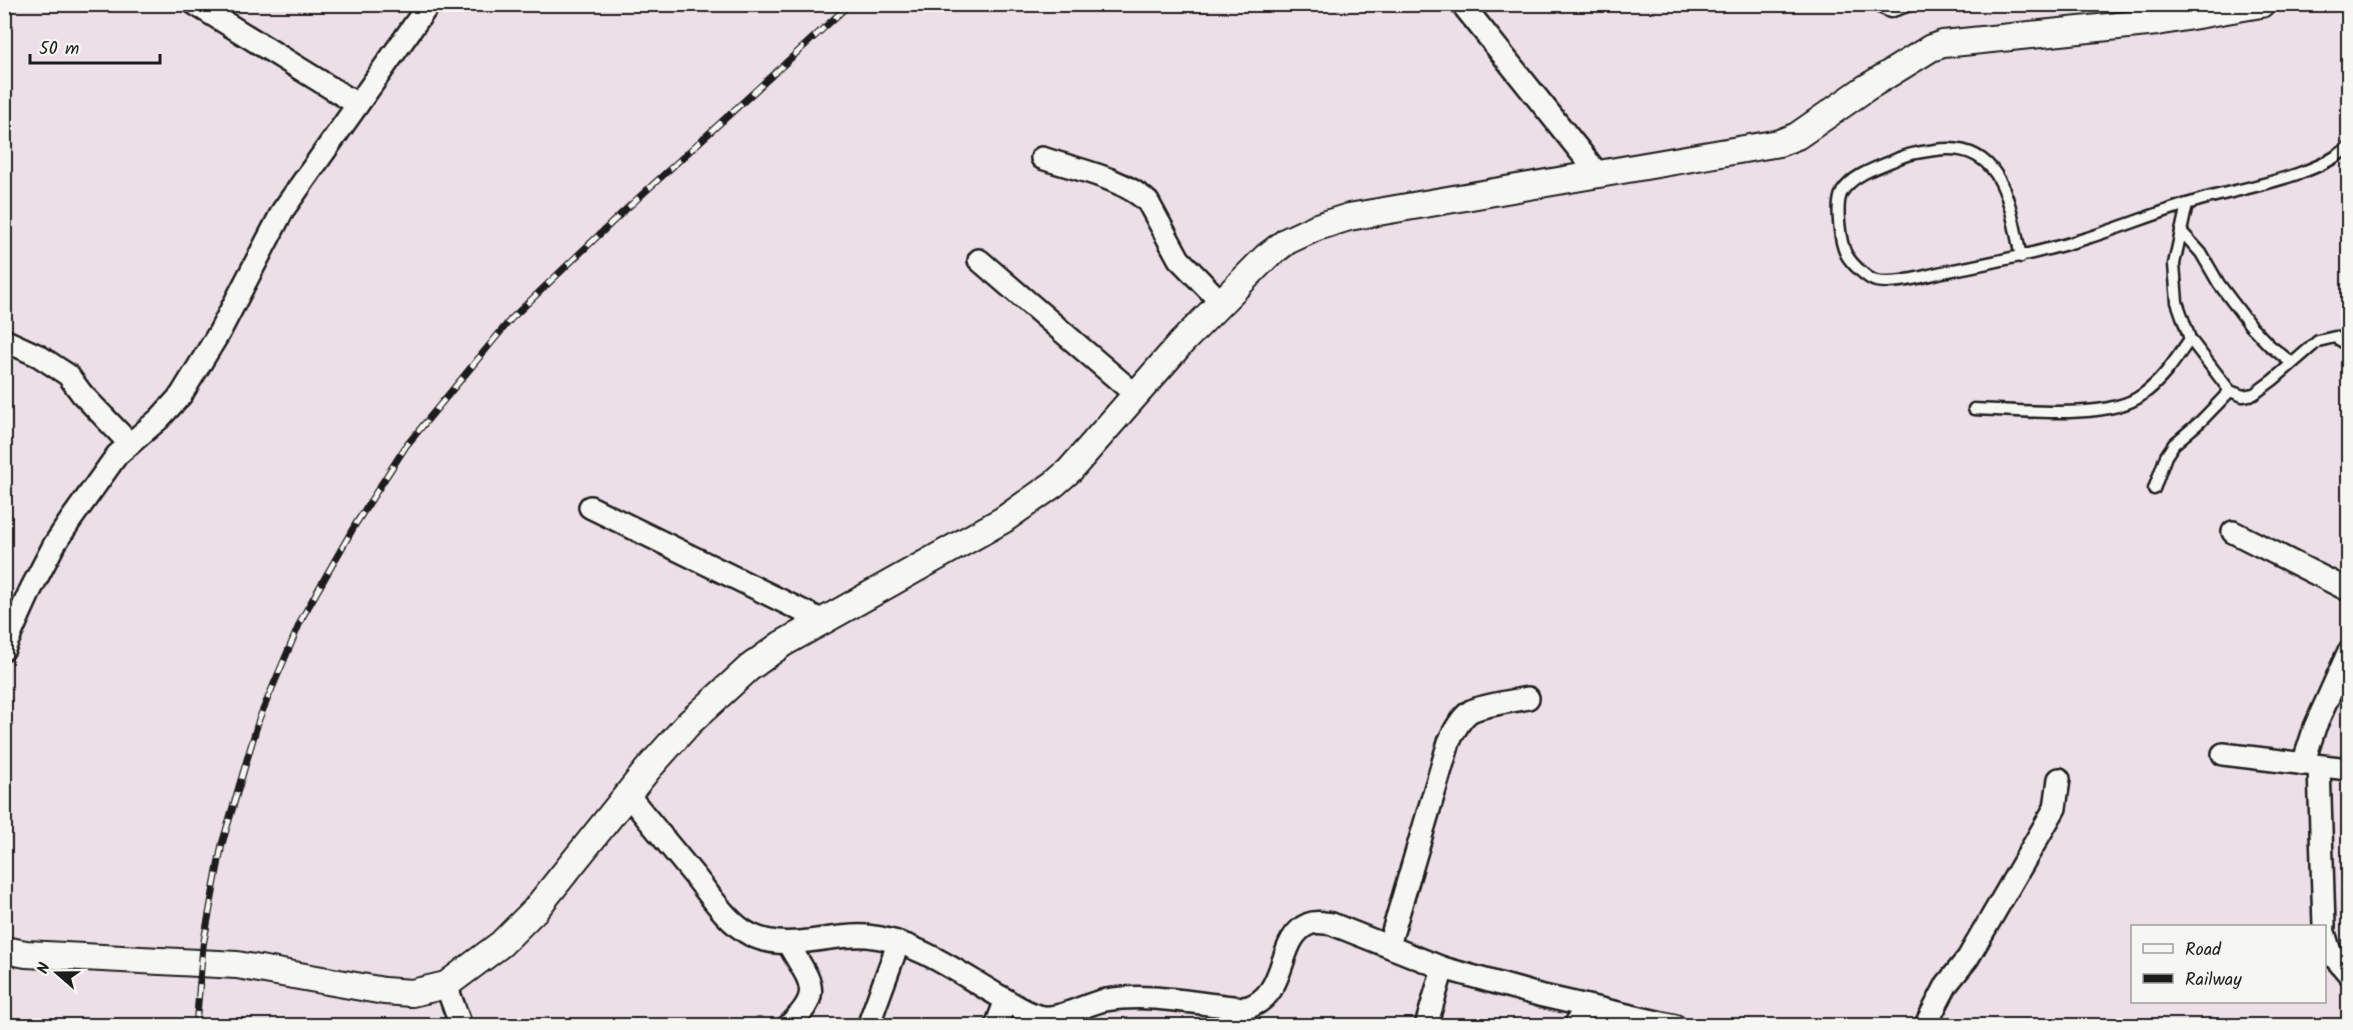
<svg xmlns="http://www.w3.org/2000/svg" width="2353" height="1030" viewBox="0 0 2353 1030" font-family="Kalam,sans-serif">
<rect width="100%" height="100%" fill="#eddfe7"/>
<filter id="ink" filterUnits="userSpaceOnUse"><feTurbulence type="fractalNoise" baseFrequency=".0167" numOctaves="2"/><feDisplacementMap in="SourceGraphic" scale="12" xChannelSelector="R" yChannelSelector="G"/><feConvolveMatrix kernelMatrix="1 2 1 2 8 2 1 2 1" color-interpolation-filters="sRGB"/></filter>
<g filter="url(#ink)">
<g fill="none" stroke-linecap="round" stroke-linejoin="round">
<defs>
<g id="service">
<path d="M 1873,4 L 1890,12 L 1914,4"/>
<path d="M 2187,204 L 2174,264 L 2177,302 L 2190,339 L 2230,391 L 2243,396 L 2254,394 L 2273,380 L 2318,341 L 2335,337 L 2348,345"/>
<path d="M 2181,231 L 2201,253 L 2219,284 L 2250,325 L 2269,345 L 2292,363"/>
<path d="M 2021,257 C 2010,206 2004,140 1935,150 C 1922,152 1911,153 1899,158 C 1880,167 1854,173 1842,192 C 1835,204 1840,242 1846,254 C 1851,263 1867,279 1876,281 C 1897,285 1923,276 1943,272 C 1991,263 2038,253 2084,239 C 2123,227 2161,211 2200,200 C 2242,188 2318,176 2348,147"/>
<path d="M 1974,409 C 2017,410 2108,421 2142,395 C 2163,380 2176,359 2190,339"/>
<path d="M 2154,489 L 2166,456 L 2174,444 L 2201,421 L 2230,391"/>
</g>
<g id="minor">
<path d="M 195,4 L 357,104"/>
<path d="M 1462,4 L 1599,175"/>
<path d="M 1042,158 C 1075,169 1123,178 1148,202 L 1179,259 L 1221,302"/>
<path d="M 979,260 L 1136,395"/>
<path d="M 4,340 L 39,356 L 68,375 L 82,394 L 130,444"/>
<path d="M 590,507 L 823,621"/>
<path d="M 2233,532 L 2348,590"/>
<path d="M 4,649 L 31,589 L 54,545 L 70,521 L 117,455 L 159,419 L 181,395 L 219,333 L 283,210 L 429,4"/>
<path d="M 2223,754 L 2348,769"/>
<path d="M 2303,764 L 2315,727 L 2348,653"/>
<path d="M 2319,766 L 2324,926"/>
<path d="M 628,795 C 651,823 674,851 697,879 C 712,898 729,924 751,935 C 788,953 828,933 867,936 C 915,940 959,973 999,996 C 1012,1003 1029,1016 1044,1017 C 1063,1019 1087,1003 1106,1000 C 1152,992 1200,1005 1246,1008 C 1290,995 1275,938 1309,924 C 1316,921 1324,923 1332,924 L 1443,968 L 1539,995 L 1675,1026"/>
<path d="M 2324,932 L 2330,952 L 2348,973"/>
<path d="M 1389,945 L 1449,742 C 1454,731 1461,717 1471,711 C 1483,705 1514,701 1528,698"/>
<path d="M 446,985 L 461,1026"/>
<path d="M 788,1026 C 826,991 809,982 788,943"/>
<path d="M 868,1026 L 898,944"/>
<path d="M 996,1026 L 1006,1000"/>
<path d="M 1426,1026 L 1443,968"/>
<path d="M 1575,1026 L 1585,1006"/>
<path d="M 1925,1026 L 1947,984 L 1968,958 L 2055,808 L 2059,779"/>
</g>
<path id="tertiary" d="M 4,950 L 26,954 L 237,965 L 384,991 L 412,993 L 446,985 L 501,944 L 535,910 L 648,769 L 689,723 L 749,668 L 782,644 L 1003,520 L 1054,484 L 1070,470 L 1182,342 L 1266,257 L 1287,241 L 1317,227 L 1349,217 L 1779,143 L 1797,136 L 1866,88 L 1931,48 L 1943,44 L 2157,22 L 2261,4"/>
</defs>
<!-- service casing -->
<use href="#service" stroke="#1c1c1c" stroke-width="15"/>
<!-- minor casing -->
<use href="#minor" stroke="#1c1c1c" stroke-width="26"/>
<!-- tertiary casing -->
<use href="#tertiary" stroke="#1c1c1c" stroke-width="30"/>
<!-- service -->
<use href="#service" stroke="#f6f6f2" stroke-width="10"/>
<!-- minor -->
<use href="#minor" stroke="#f6f6f2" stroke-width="21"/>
<!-- tertiary -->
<use href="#tertiary" stroke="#f6f6f2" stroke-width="26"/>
<defs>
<path id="rail" d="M 196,1026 L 203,946 L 222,844 L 259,719 L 302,618 L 355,525 L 406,446 L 511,319 L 623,212 L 850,4"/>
</defs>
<!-- rail casing -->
<use href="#rail" stroke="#1c1c1c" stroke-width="7"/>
<!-- rail -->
<use href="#rail" stroke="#f6f6f2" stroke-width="4.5" stroke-dasharray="14" stroke-linecap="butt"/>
</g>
</g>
<!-- margin -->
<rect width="2353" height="1030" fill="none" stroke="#f6f6f2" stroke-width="24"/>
<rect x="12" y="12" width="2329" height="1006" fill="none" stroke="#1c1c1c" stroke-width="2" filter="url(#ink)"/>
<!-- legend -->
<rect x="2131" y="925" width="195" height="78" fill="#f6f6f2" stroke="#9f9f9c" stroke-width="1.5"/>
<rect x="2143" y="944" width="30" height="9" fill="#f6f6f2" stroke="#9f9f9c" stroke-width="1.5"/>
<text x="2185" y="955" font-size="18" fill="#1c1c1c">Road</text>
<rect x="2143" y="974" width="30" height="9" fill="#1c1c1c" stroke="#9f9f9c" stroke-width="1.5"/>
<text x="2185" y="985" font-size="18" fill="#1c1c1c">Railway</text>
<!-- north arrow -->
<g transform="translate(57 973) rotate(290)" stroke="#f6f6f2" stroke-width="4.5" paint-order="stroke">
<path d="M0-4.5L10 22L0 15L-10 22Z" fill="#1c1c1c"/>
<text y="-9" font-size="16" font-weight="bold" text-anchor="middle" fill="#1c1c1c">N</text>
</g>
<!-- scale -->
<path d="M30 54v9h130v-9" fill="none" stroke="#1c1c1c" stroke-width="3"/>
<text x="39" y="54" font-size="18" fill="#1c1c1c" stroke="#f6f6f2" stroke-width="4.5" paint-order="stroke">50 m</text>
</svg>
